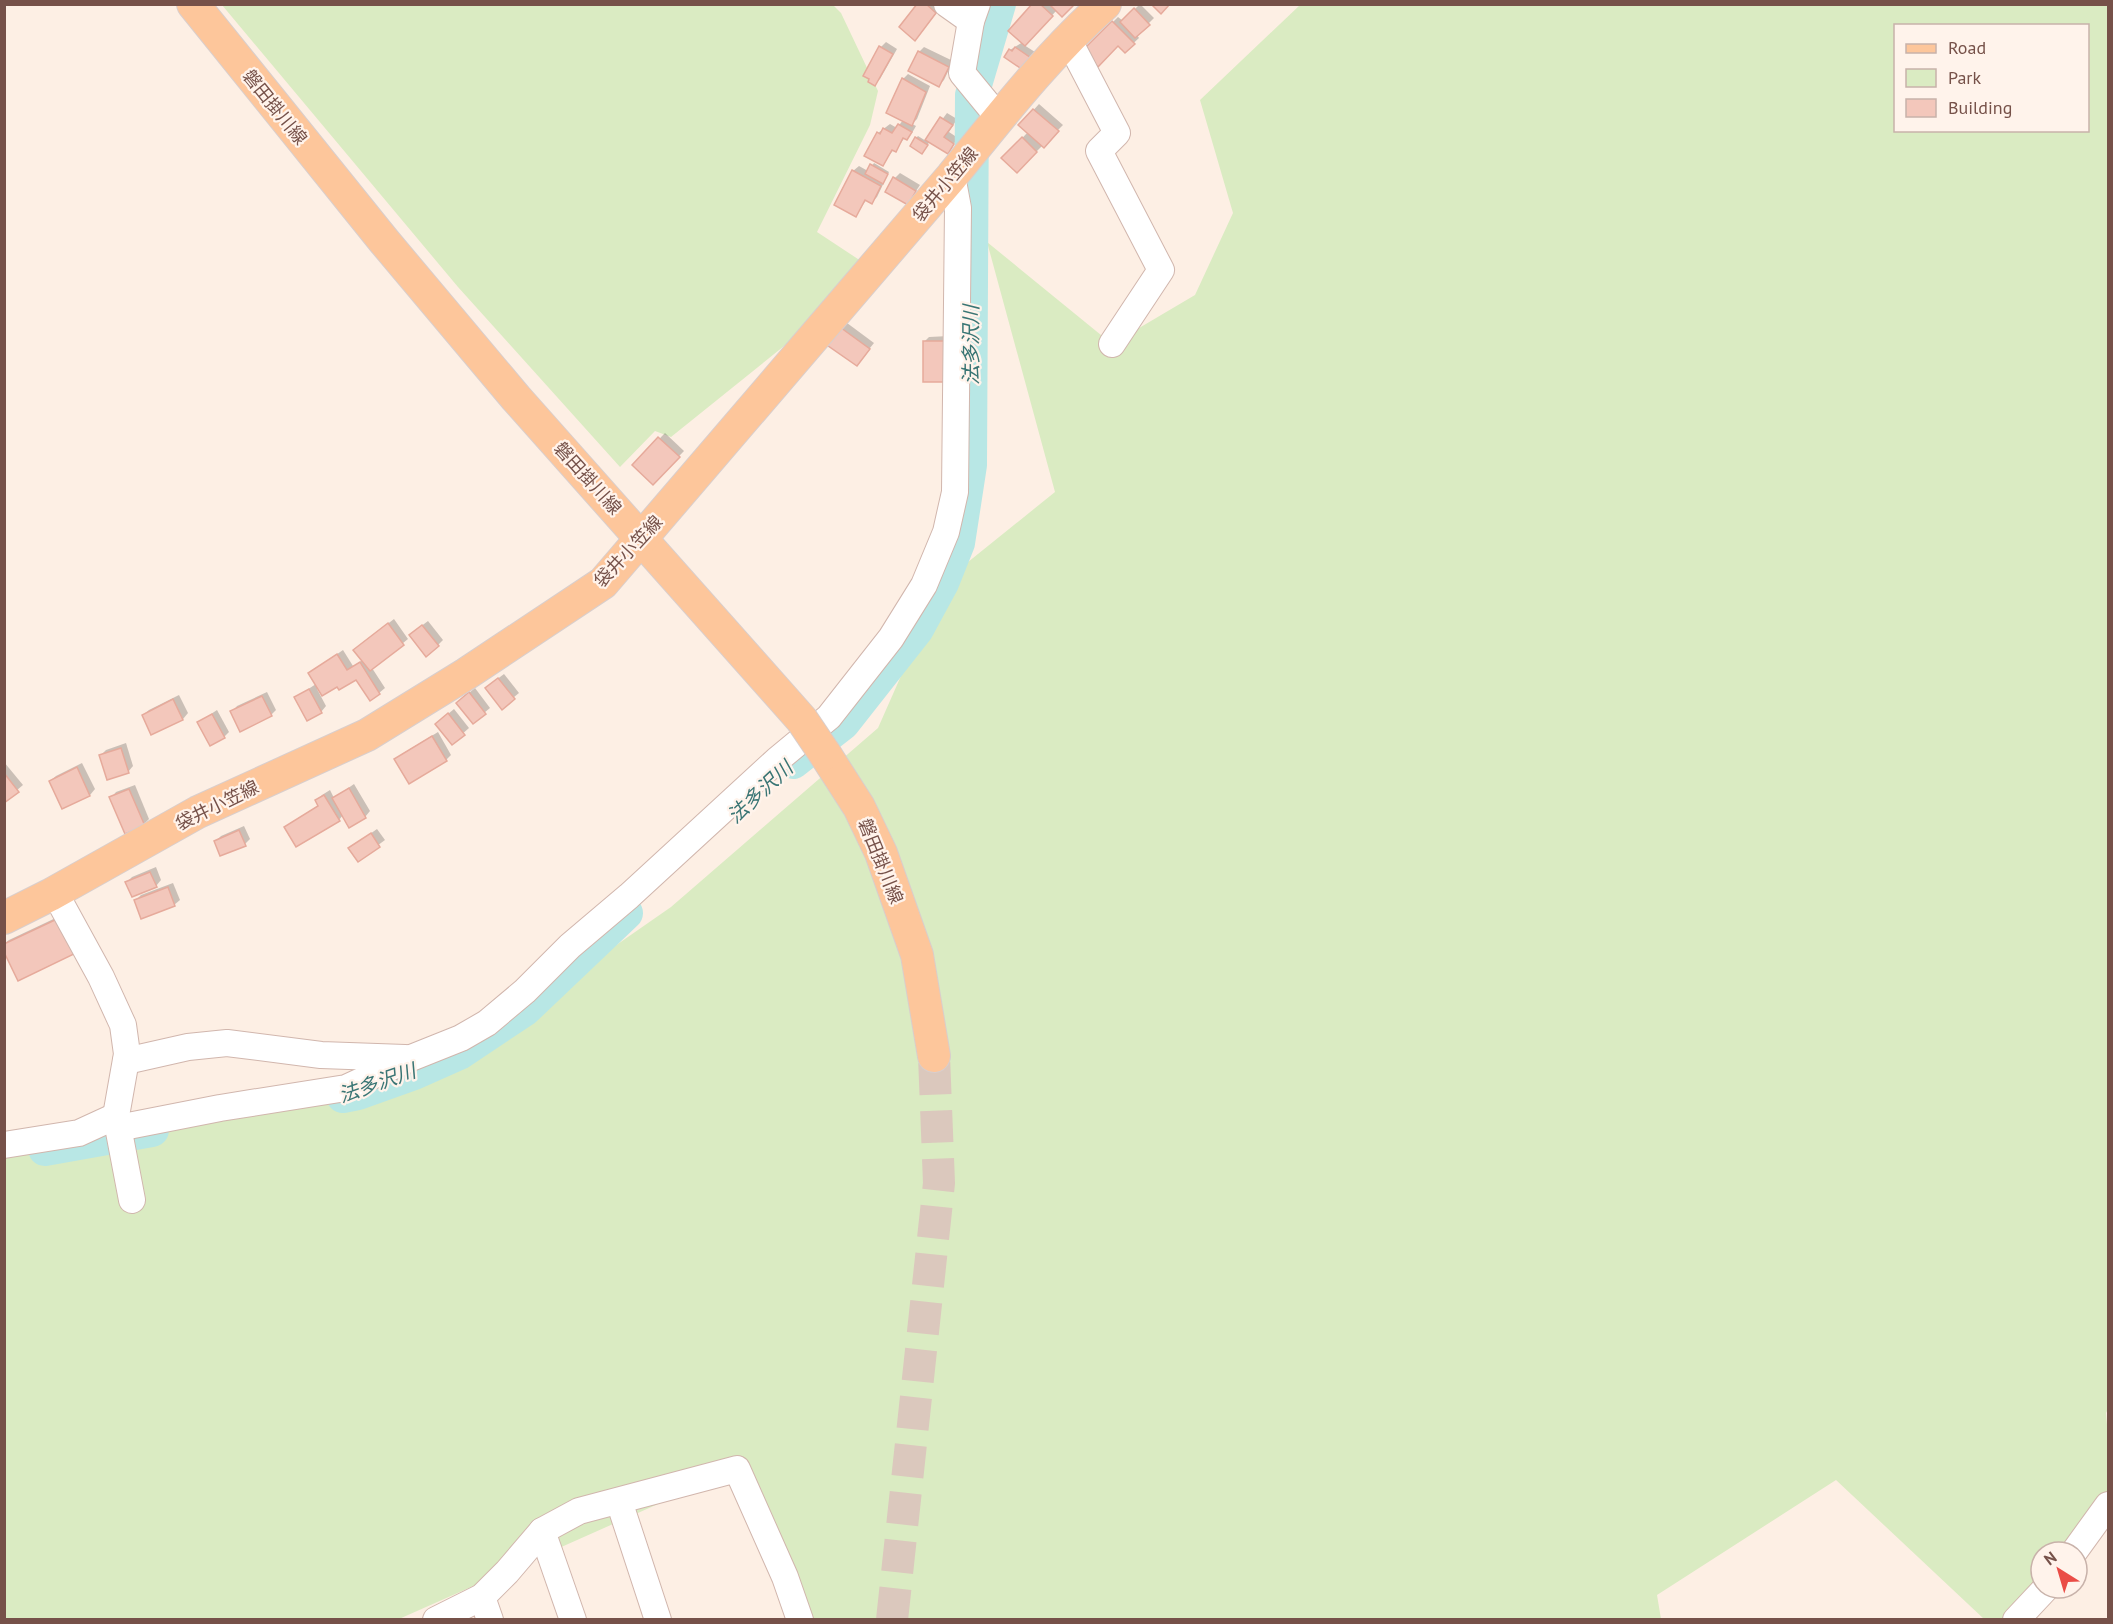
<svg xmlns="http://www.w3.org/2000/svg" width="2113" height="1624" viewBox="0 0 2113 1624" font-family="'PT Sans','Noto Sans JP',sans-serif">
<rect width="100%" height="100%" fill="#fdefe4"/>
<!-- green -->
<g fill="#daebc2" fill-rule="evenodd">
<path d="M 222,5 L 833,5 L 841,13 L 878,91 L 870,125 L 817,232 L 864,263 L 799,334 L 671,437 L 655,431 L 620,467 L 458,287 Z"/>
<path d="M 1300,5 L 2108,5 L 2108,1409 L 2106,1413 L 2108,1436 L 2108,1504 L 2069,1552 L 2041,1552 L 2041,1586 L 2014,1619 L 1984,1619 L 1836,1480 L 1657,1595 L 1661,1619 L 793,1619 L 737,1469 L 399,1619 L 5,1620 L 5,1156 L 346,1088 L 510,1019 L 671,907 L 878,728 L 942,583 L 1055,492 L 987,242 L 1112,344 L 1195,295 L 1233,213 L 1200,100 ZM 1896,26 L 2088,26 L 2088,130 L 1896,130 Z"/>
</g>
<!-- shadow -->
<g fill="#0003">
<path d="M 919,4 L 938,4 L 941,7 L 920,34 Z"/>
<path d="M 1034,4 L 1072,4 L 1057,10 L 1024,45 L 1035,52 L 1028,63 L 1010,50 L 1023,42 Z"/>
<path d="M 1140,4 L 1154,18 L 1137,35 L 1139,38 L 1125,51 L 1118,44 L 1084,51 L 1118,17 L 1123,21 Z"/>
<path d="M 886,42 L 897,49 L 880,79 L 874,84 L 881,47 Z"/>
<path d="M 924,47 L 953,61 L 944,80 L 939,85 L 919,52 Z"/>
<path d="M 908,74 L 930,86 L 917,119 L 912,124 L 916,126 L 912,133 L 905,137 L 896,150 L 894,149 L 883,164 L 878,133 L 890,124 L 897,128 L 903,120 L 903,79 Z"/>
<path d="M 1039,104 L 1063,125 L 1017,171 L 1003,158 L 1028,132 L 1020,125 Z"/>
<path d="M 947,113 L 957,119 L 949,132 L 958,138 L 948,152 L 930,141 L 924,150 L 916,138 L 918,136 L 926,141 Z"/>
<path d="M 874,163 L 889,172 L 877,197 L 872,202 L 867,199 L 856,215 L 853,171 L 859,166 L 868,171 Z"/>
<path d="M 900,173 L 920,185 L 908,203 L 895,178 Z"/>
<path d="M 843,320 L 874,343 L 857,364 L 838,326 Z"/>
<path d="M 949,336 L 950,375 L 924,342 L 929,337 Z"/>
<path d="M 665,433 L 684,451 L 653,483 L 634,465 Z"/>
<path d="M 394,619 L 408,639 L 372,668 L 385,688 L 379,693 L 357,678 L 338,685 L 317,689 L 326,706 L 321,712 L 296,697 L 316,684 L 310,673 L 343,650 L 353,666 L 363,660 L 360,645 Z"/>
<path d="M 428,621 L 443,640 L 438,645 L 416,630 Z"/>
<path d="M 504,674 L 519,693 L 502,707 L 492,683 Z"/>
<path d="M 475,688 L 490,708 L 473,722 L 463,698 Z"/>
<path d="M 267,692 L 276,710 L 271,715 L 232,712 L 237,706 Z"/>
<path d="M 179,695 L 188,713 L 183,719 L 152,733 L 143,715 L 149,710 Z"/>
<path d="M 454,709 L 469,728 L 452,743 L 442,719 Z"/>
<path d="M 217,710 L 229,732 L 224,737 L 199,722 Z"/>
<path d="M 438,732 L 451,755 L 446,760 L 402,754 Z"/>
<path d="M 126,743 L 133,766 L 128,772 L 101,755 L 106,750 Z"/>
<path d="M 4,762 L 23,785 L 4,801 Z"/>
<path d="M 82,763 L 95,789 L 90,795 L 63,807 L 50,781 L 56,776 Z"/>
<path d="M 354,784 L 370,811 L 365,817 L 343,815 L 339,820 L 286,827 L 319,805 L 317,800 L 322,795 L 330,790 L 334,798 Z"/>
<path d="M 135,785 L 149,819 L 144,824 L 111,798 L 116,792 Z"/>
<path d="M 244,826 L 250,839 L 245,844 L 216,841 L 221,836 Z"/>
<path d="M 377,829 L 385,840 L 358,860 L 350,848 Z"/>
<path d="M 156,867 L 161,880 L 156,886 L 127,882 L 132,877 Z"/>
<path d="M 173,883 L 180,900 L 174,905 L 136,900 L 141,895 Z"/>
<path d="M 62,915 L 78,948 L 4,944 L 9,940 Z"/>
</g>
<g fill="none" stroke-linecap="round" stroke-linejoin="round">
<!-- river -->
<g stroke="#b8e7e5" stroke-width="34">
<path d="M 793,762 L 843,723 L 917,629 L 942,583 L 958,543 L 970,465 L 972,95 L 999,4"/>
<path d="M 343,1096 L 358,1093 L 414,1073 L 459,1053 L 525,1009 L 626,913"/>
<path d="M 45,1149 L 152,1130"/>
</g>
</g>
<!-- building -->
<g fill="#f3c7bb" stroke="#e6aa9b" stroke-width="1.5">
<path d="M 917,4 L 926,4 L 936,13 L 915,41 L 899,27 Z"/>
<path d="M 1032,4 L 1040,4 L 1053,16 L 1025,46 L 1008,31 Z"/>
<path d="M 1049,4 L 1074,4 L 1074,5 L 1062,17 Z"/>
<path d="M 1151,4 L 1170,4 L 1161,14 Z"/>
<path d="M 1134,8 L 1150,25 L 1135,38 L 1120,22 Z"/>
<path d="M 1112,21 L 1135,44 L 1125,53 L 1118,46 L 1098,67 L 1082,51 Z"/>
<path d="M 879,46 L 893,54 L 875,86 L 868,82 L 869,79 L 863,76 Z"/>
<path d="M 1015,47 L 1031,58 L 1023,70 L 1004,57 L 1009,49 L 1012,51 Z"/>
<path d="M 918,51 L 949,67 L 939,87 L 908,71 Z"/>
<path d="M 902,78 L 926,92 L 912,126 L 886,113 Z"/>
<path d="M 1033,109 L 1059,131 L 1044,148 L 1018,125 Z"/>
<path d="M 940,117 L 953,125 L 944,137 L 954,144 L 948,154 L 925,140 Z"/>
<path d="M 898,124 L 912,132 L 907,140 L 903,138 L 896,152 L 892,150 L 883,166 L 864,156 L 877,132 L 880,134 L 883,128 L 892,133 Z"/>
<path d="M 915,137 L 928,145 L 922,154 L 910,146 Z"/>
<path d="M 1022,137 L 1037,152 L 1017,173 L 1001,158 Z"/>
<path d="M 870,164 L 888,174 L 883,184 L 865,174 Z"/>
<path d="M 852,170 L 881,186 L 872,204 L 865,200 L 856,217 L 834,205 Z"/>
<path d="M 893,177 L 916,191 L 908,205 L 885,192 Z"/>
<path d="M 837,325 L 870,349 L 857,366 L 824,343 Z"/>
<rect x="923" y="341" width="22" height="41"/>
<path d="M 658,437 L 680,457 L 653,485 L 632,465 Z"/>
<path d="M 388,623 L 404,645 L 370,671 L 353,650 Z"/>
<path d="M 422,625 L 439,646 L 426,657 L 409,635 Z"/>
<path d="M 337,654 L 347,670 L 360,662 L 380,694 L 370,701 L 356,680 L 339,690 L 337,687 L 322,696 L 308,673 Z"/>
<path d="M 498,678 L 515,699 L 502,710 L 485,688 Z"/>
<path d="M 309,689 L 322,713 L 307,721 L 294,697 Z"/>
<path d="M 469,692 L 486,714 L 473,724 L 456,703 Z"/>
<path d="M 262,696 L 272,716 L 240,732 L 230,711 Z"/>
<path d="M 173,699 L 183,720 L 151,735 L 142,715 Z"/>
<path d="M 448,713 L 465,735 L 452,745 L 435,724 Z"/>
<path d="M 212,714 L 225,738 L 210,746 L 197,722 Z"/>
<path d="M 432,736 L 447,761 L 409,784 L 394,759 Z"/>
<path d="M 121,748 L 129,773 L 107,780 L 99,755 Z"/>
<path d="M 77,767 L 90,796 L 62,809 L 49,781 Z"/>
<path d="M 4,773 L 19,792 L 4,803 Z"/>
<path d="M 349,788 L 366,818 L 349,828 L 332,798 Z"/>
<path d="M 129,789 L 145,826 L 125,834 L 109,797 Z"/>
<path d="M 324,795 L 340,821 L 296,847 L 284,827 L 318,806 L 315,800 Z"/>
<path d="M 239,830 L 246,846 L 220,856 L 214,841 Z"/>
<path d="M 371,833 L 380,847 L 358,862 L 348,848 Z"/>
<path d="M 150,872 L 157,887 L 132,897 L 125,882 Z"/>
<path d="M 168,887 L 175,906 L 141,919 L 134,900 Z"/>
<path d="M 57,919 L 74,954 L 18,981 L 4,952 L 4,944 Z"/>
</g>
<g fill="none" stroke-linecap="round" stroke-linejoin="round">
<!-- major-tunnel -->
<path stroke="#dbc8bd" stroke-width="32" stroke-dasharray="32 16" stroke-linecap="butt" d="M 892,1620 L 939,1183 L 934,1056"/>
<defs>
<g id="minor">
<path d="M 947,4 L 971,21"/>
<path d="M 977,4 L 971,21 L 962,73 L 999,118"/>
<path d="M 1068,39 L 1117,133 L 1099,151 L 1161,270 L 1112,344"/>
<path d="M 55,893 L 101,977 L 123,1025 L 127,1054 L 116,1116 L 132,1200"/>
<path d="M 126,1061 L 188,1047 L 227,1043 L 321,1055 L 405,1058"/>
<path d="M 118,1128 L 220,1108 L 346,1088 L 411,1058 L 461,1038 L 487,1023 L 525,991 L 570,946 L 629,896 L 777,760 L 829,717 L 891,638 L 924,585 L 946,532 L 955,492 L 958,208 L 952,176"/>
<path d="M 4,1145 L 79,1133 L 116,1116"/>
<path d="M 619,1501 L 658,1620"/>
<path d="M 542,1531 L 573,1620"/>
<path d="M 2074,1552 L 2108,1505"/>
<path d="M 482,1597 L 490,1620"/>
<path d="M 436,1620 L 482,1597 L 507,1572 L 542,1531 L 579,1511 L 737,1469 L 785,1577 L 800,1620"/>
<path d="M 2016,1620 L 2046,1588"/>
</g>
<g id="major">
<path d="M 193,4 L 384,241 L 516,398 L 802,720"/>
<path d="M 825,754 L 859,807 L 881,853 L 917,955 L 934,1056"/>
<path d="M 4,918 L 50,895 L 198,812 L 367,735 L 466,674 L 603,583 L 952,176 C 1000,117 1048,55 1105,4"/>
</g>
</defs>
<!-- minor casing -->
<use href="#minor" stroke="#d1b6ad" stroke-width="28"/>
<!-- major casing -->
<use href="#major" stroke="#d9cecc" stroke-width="34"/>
<!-- minor -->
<use href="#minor" stroke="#fff" stroke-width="26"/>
<!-- major -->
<use href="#major" stroke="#fdc69b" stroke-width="32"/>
<defs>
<path id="major-bridge" d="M 802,720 L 825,754"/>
</defs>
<!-- major-bridge casing -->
<use href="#major-bridge" stroke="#d9cecc" stroke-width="34" stroke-linecap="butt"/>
<!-- major-bridge -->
<use href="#major-bridge" stroke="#fdc69b" stroke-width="32"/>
</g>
<g text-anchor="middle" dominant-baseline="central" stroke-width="4.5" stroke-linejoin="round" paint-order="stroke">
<!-- street labels -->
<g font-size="18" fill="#765149" stroke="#fff3eb">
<text transform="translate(275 107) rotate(51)">磐田掛川線</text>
<text transform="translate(945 184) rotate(-50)">袋井小笠線</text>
<text transform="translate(588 478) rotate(48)">磐田掛川線</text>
<text transform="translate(628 551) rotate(-47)">袋井小笠線</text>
<text transform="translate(217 805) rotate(-26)">袋井小笠線</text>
<text transform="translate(881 861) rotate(68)">磐田掛川線</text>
</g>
<!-- water labels -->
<g font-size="20" font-style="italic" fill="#397574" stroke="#fff3eb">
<text transform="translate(971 345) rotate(-90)">法多沢川</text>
<text transform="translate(760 792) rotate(-43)">法多沢川</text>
<text transform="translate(377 1083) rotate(-19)">法多沢川</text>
</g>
</g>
<!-- border -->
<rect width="2113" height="1624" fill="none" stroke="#765149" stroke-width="12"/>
<!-- legend -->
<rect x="1894" y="24" width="195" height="108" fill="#fff3eb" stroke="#c8b2aa" stroke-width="1.5"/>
<rect x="1906" y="44" width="30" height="9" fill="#fdc69b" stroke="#c8b2aa" stroke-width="1.5"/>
<text x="1948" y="54" font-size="18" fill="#765149">Road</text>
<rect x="1906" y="69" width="30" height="18" fill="#daebc2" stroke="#c8b2aa" stroke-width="1.5"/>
<text x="1948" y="84" font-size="18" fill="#765149">Park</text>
<rect x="1906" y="99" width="30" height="18" fill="#f3c7bb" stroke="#c8b2aa" stroke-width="1.5"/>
<text x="1948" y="114" font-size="18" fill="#765149">Building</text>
<!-- north arrow -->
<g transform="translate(2059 1570) rotate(323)"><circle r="28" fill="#fff3eb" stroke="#c8b2aa" stroke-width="1.5"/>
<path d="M0-4.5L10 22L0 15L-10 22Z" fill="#ea4c46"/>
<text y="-9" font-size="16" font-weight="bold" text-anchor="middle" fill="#765149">N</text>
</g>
</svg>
